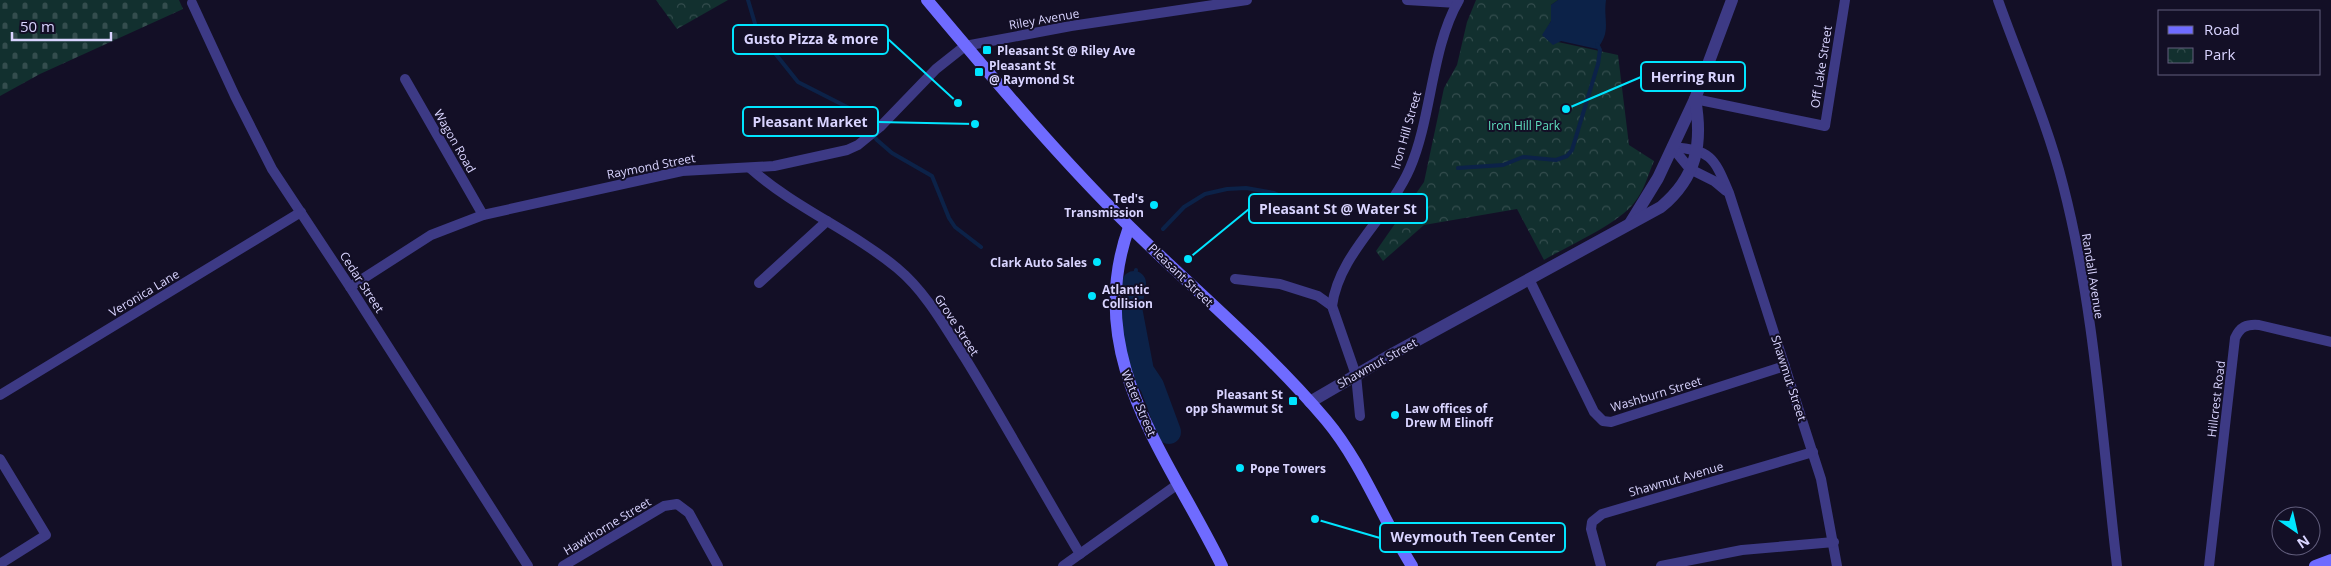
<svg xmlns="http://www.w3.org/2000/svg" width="2331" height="566" viewBox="0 0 2331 566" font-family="'Open Sans',sans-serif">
<defs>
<pattern id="cemetery-stones" width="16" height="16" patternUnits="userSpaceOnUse" patternTransform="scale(1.25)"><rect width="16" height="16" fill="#12302f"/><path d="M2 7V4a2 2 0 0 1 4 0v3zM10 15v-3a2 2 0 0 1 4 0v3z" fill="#344d4e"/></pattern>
<pattern id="park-crowns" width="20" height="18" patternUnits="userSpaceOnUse" patternTransform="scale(1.25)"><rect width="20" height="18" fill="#12302f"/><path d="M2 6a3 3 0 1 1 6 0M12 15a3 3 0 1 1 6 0" fill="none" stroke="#344d4e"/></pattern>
</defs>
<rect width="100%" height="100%" fill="#130f26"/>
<!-- cemetery -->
<path fill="url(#cemetery-stones)" d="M 0,0 L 179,0 L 183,9 L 40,74 L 0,96 Z"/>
<!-- park -->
<g fill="url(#park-crowns)">
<path d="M 656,0 L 728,0 L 677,29 Z"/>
<path d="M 1476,0 L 1558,0 L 1551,5 L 1551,21 L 1543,36 L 1558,42 L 1618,55 L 1629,145 L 1654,161 C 1648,175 1644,191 1634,203 C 1618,224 1568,246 1544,260 L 1517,209 L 1424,225 L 1383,261 L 1376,251 L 1424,182 L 1444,88 L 1457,65 L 1467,22 Z"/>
</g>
<!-- water -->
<path fill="#0c2248" d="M 1558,0 L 1606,0 C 1603,21 1612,31 1597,49 L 1561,41 L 1553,45 L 1542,35 L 1551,21 L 1551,5 Z"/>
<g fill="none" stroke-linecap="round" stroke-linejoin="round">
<!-- stream -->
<g stroke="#0c2248" stroke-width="4">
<path d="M 748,0 L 756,27 L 762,37 L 798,82 L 853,110 L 877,140 L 892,153 L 932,176 L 949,218 L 955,227 L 981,247"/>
<path d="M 1458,168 L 1503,165 L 1523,157 L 1556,160 L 1567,156 L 1572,150 L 1598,64 L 1600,50 L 1597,44"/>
<path d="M 1163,229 L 1184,207 L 1205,194 L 1227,189 L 1246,188 L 1274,193 L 1297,203 L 1338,214 L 1348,213 L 1364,204"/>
<path d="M 1130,282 L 1134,283 L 1136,270"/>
</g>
<!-- river -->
<path stroke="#0c2248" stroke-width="24" d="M 1134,283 L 1130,308 L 1142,371 L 1152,386 L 1169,432"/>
<!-- minor -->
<g stroke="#3d3a85" stroke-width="10">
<path d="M 1407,0 L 1457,3"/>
<path d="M 1998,0 C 2020,62 2047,122 2063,185 C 2095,309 2102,439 2117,566"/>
<path d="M 192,3 L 235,96 L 272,169 L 350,287 L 528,566"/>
<path d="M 405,79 L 483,215"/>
<path d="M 1695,99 L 1825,126 L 1845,0"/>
<path d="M 1672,147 C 1712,150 1714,158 1729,193 L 1821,479 L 1837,566"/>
<path d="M 1672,147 L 1690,169 L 1714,181 L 1726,191"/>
<path d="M 750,168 C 795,208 851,230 897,268 C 926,292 945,327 965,358 C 1005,423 1041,489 1080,554"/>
<path d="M 1235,279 L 1280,284 L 1318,296 L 1332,306 L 1356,375 L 1360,416"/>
<path d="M 1529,279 L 1594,412 L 1603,421 L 1611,422 L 1785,366"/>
<path d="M 759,283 L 827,221"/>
<path d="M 350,287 L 431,235 L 483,215 L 682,171 L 774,166 L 847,150 L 858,145 L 880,127 L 936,69 L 965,46 L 1071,26 L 1247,0"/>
<path d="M 1332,306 C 1339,253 1389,217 1410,168 C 1432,117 1431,48 1459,0"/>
<path d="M 0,395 L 301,212"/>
<path d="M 0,459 L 46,535 L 0,564"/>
<path d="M 563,566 L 664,506 L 677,504 L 689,513 L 718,566"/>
<path d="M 1063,566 L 1178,484"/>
<path d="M 1601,566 L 1591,529 L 1592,522 L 1602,514 L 1813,452"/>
<path d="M 1661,566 L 1742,550 L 1834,542"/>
<path d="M 2209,566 L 2235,338 C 2240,327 2246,324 2259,325 L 2331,342"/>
</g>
<!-- tertiary -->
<g stroke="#3d3a85" stroke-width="12">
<path d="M 1631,222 L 1658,178 L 1695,99 L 1732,0"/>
<path d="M 1310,402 L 1394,353 L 1661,207 C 1697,177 1703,143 1695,99"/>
</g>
<!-- secondary -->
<g stroke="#6f6bff" stroke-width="12">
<path d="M 927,0 C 992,77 1057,155 1129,226 C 1194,290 1266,349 1326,420 C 1362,463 1382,518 1412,566"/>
<path d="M 1129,227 C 1082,357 1168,455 1222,566"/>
<path d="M 2315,566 L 2331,560"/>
</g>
</g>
<!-- markers -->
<g fill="#00e5ff" stroke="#130f26" stroke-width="2">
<rect x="982" y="45" width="10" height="10" rx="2.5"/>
<rect x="974" y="67" width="10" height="10" rx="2.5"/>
<circle cx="1154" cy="205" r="5"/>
<circle cx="1097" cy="262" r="5"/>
<circle cx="1092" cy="296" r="5"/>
<rect x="1288" y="396" width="10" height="10" rx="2.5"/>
<circle cx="1395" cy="415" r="5"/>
<circle cx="1240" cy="468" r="5"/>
</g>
<g text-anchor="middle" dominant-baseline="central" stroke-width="4" stroke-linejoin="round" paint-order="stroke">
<!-- street labels -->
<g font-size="12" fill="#d9d4ff" stroke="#130f26">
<text transform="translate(1044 19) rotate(-10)">Riley Avenue</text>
<text transform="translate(1821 67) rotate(-81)">Off Lake Street</text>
<text transform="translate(1406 130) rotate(-74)">Iron Hill Street</text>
<text transform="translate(455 141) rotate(60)">Wagon Road</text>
<text transform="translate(651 166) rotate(-11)">Raymond Street</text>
<text transform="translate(1181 275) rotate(44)">Pleasant Street</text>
<text transform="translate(2093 276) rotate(81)">Randall Avenue</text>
<text transform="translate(362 282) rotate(57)">Cedar Street</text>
<text transform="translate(144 293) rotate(-31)">Veronica Lane</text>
<text transform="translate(957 325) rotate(57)">Grove Street</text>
<text transform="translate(1377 363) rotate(-29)">Shawmut Street</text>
<text transform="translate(1789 378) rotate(72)">Shawmut Street</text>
<text transform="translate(1656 394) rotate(-17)">Washburn Street</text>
<text transform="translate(2216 399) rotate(-83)">Hillcrest Road</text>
<text transform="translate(1139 403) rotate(67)">Water Street</text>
<text transform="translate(1676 479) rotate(-16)">Shawmut Avenue</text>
<text transform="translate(607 526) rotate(-31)">Hawthorne Street</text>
</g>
<!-- poi labels -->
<g font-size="12" font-weight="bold" fill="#d9d4ff" stroke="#130f26" text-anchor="start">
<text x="997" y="50">Pleasant St @ Riley Ave</text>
<text x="989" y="65">Pleasant St<tspan x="989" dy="14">@ Raymond St</tspan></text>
<text x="1144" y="198" text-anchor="end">Ted's<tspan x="1144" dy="14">Transmission</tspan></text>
<text x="1087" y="262" text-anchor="end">Clark Auto Sales</text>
<text x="1102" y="289">Atlantic<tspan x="1102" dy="14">Collision</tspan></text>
<text x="1283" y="394" text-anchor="end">Pleasant St<tspan x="1283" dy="14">opp Shawmut St</tspan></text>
<text x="1405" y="408">Law offices of<tspan x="1405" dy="14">Drew M Elinoff</tspan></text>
<text x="1250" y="468">Pope Towers</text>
</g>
<!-- park labels -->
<g font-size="12" fill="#5fe0c0" stroke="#130f26">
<text x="1524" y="125">Iron Hill Park</text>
</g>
</g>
<!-- callouts -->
<path fill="none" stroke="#00e5ff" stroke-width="2" d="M958 103L888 39M1566 109L1641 77M975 124L878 122M1188 259L1249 209M1315 519L1380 538"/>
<g fill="#00e5ff" stroke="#130f26" stroke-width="2">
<circle cx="958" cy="103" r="5"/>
<circle cx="1566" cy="109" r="5"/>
<circle cx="975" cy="124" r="5"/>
<circle cx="1188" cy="259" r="5"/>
<circle cx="1315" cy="519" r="5"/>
</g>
<g fill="#130f26" stroke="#00e5ff" stroke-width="2">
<rect x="733" y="25" width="155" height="29" rx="5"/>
<rect x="1641" y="62" width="104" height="29" rx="5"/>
<rect x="743" y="107" width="135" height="29" rx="5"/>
<rect x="1249" y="194" width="178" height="29" rx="5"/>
<rect x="1380" y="523" width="185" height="29" rx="5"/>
</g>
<g font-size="14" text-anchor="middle" font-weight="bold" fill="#d9d4ff">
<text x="811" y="44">Gusto Pizza &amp; more</text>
<text x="1693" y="82">Herring Run</text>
<text x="810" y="127">Pleasant Market</text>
<text x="1338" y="214">Pleasant St @ Water St</text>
<text x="1473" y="542">Weymouth Teen Center</text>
</g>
<!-- legend -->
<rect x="2158" y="10" width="162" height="65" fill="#130f26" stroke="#625e7d"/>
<rect x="2168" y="26" width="25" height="8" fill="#6f6bff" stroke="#625e7d"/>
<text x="2204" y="35" font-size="15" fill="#d9d4ff">Road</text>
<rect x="2168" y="48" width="25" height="15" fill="url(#park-crowns)" stroke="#625e7d"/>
<text x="2204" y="60" font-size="15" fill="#d9d4ff">Park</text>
<!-- north arrow -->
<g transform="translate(2296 531) rotate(146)"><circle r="24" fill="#130f26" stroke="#625e7d"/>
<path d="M0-4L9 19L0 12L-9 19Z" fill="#00e5ff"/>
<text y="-8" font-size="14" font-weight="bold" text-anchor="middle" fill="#d9d4ff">N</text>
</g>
<!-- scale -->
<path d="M12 32v8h99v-8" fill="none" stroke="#d9d4ff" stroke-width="2.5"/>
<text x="20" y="32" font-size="15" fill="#d9d4ff" stroke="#130f26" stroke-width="4" paint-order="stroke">50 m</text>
</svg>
